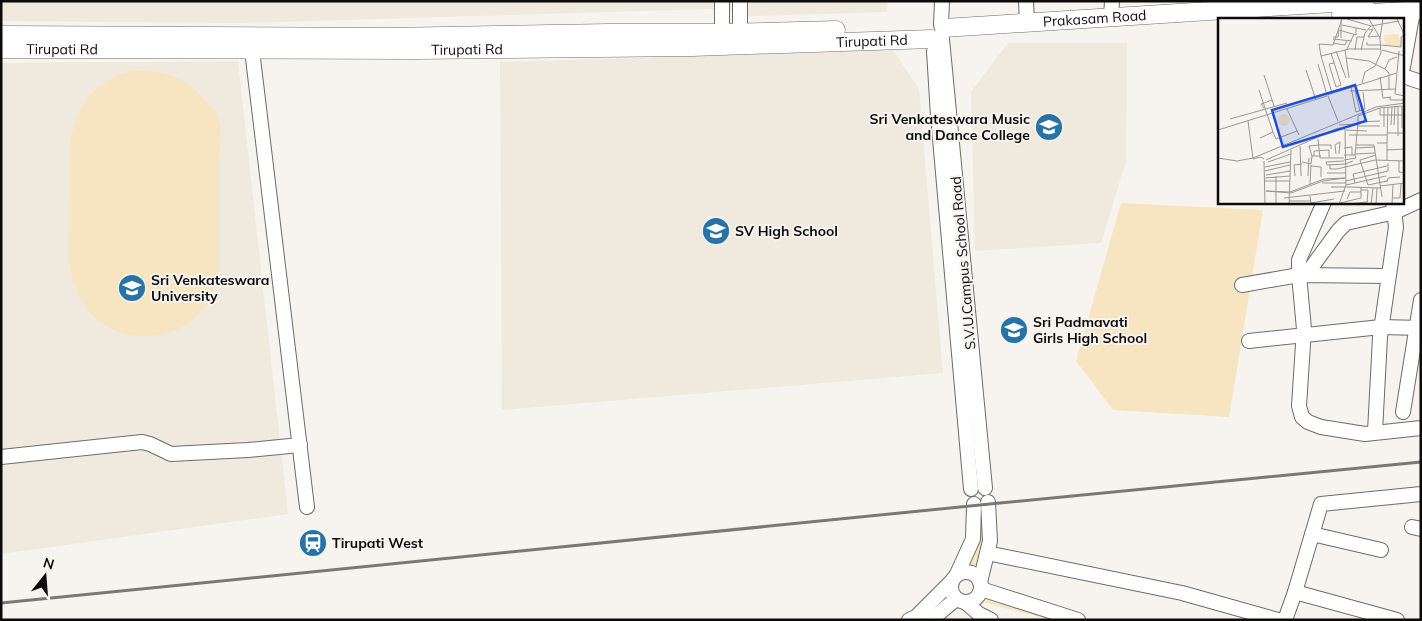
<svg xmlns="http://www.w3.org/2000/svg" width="1422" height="621" viewBox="0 0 1422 621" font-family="Mulish,sans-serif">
<rect width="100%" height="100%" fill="#f7f4ef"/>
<!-- built -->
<g fill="#f0e9dd">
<path d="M 1,1 L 888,1 L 887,12 L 753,16 L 710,9 L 242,23 L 1,21 Z"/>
<path d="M 1008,43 L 1127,43 L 1126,161 L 1101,243 L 975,251 L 971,92 Z"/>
<path d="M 893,50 L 919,89 L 943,373 L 502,410 L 500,62 Z"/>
<path d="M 238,61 L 288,514 L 1,554 L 1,63 Z"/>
</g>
<!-- green -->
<g fill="#f7e4c1">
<path d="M 133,71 C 164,70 186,77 206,101 C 211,106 218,114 219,121 C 222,133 220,147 219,160 L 219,272 C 217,283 214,294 207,304 C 180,344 118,348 88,310 C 76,296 72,278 69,260 L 70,140 L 78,114 L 89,96 L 102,85 L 117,76 Z"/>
<path d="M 1121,203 L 1263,210 L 1229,417 L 1113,410 L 1076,361 Z"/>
<path d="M 981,533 L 984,534 L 979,570 L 969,567 Z"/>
<path d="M 986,596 L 1053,614 L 1052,620 L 985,603 Z"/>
</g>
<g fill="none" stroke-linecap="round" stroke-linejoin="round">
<defs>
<g id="minor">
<path d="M 722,1 L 722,43"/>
<path d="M 740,1 L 740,43"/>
<path d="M 1026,1 L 1027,22"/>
<path d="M 1111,17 L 1112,1"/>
<path d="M 941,25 L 942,1"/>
<path d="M 942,39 L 985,488"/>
<path d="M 252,50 L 307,507"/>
<path d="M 934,51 L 938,116 L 971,489"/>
<path d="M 1403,67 L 1413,11"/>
<path d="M 1403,76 L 1421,82"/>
<path d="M 1324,202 L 1299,260 L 1299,275 L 1304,329 L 1299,406 L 1302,417 L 1308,422 L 1321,427 L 1365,434 L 1421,428"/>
<path d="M 1306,275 L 1338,231 L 1346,223 L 1395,212 L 1421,200"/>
<path d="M 1242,285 L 1299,275 L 1388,276"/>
<path d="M 1249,341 L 1381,327 L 1421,328"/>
<path d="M 1403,412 L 1421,300"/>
<path d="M 1375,432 L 1380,337 L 1396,227 L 1393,202"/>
<path d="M 1,457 L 142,442 L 150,444 L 171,454 L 248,450 L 300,445"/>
<path d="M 1412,527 L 1421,529"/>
<path d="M 1312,534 L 1381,550"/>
<path d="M 987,553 L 1182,593 L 1278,620"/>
<circle cx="966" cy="587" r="15"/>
<path d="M 957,574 L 973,539 L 974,504"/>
<path d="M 980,582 L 990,541 L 988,502"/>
<path d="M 981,589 L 1078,620"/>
<path d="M 965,602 L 979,614 L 991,620"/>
<path d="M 909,620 L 916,617 L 952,581"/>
<path d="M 931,620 L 956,599"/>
<path d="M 1285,620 L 1295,592"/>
<path d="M 1397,620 L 1295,592 L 1321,504 L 1421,494"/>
</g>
<g id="major">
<path d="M 1341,15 L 1421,10"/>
<path id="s1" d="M 944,28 L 1365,1"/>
<path d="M 1,35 L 388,37 L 609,33 L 722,33 L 836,30"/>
<path id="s2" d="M 1,49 L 416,50 L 692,47 L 932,39"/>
</g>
</defs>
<!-- minor casing -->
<use href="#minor" stroke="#6e6c67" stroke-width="16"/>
<!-- major casing -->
<use href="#major" stroke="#6e6c67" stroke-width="19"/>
<!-- minor -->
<use href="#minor" stroke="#fff" stroke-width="14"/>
<!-- major -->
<use href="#major" stroke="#fff" stroke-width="18"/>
<!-- rail -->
<path stroke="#7a7875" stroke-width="3" d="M 1,603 L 1000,503 L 1421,462"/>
</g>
<!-- icons -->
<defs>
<symbol id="university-disc" viewBox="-11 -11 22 22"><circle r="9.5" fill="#2773a6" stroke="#f7f4ef"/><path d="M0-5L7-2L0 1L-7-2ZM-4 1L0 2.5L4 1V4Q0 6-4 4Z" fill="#fff"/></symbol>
<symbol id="school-disc" viewBox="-11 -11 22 22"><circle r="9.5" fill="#2773a6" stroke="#f7f4ef"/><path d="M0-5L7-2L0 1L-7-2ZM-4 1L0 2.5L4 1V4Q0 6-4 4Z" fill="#fff"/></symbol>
<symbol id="station-disc" viewBox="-11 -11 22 22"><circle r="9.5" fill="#2773a6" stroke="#f7f4ef"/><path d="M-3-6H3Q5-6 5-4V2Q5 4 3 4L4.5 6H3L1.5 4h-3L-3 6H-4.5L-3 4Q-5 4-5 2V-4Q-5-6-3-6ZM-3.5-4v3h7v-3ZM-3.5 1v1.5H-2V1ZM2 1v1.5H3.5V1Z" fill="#fff"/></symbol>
</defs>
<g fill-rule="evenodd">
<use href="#university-disc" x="1033" y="111" width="32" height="32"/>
<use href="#school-disc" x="700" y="215" width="32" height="32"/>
<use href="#university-disc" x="116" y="272" width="32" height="32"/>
<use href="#school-disc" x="998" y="314" width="32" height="32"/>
<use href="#station-disc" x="297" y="527" width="32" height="32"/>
</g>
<g text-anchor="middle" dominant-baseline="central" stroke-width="4" stroke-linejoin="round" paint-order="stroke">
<!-- street labels -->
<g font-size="14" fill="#0c0b0a" stroke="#f7f4ef">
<text stroke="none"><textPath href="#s1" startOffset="151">Prakasam Road</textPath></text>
<text stroke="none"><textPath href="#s2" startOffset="871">Tirupati Rd</textPath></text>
<text stroke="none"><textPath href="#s2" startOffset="61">Tirupati Rd</textPath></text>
<text stroke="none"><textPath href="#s2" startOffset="466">Tirupati Rd</textPath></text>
<text transform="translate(963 263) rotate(-95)">S.V.U.Campus School Road</text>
</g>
<!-- poi labels -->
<g font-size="14" font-weight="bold" fill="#0c0b0a" stroke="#f7f4ef" text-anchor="start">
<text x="1030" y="119" text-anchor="end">Sri Venkateswara Music<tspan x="1030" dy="16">and Dance College</tspan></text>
<text x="735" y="231">SV High School</text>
<text x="151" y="280">Sri Venkateswara<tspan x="151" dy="16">University</tspan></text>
<text x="1033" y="322">Sri Padmavati<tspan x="1033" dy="16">Girls High School</tspan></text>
<text x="332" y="543">Tirupati West</text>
</g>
</g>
<!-- overview -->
<g transform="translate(1218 18)">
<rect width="186" height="186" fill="#f7f4ef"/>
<path d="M 180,16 L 183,28 L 167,27 L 166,17 ZM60 102a6 6 0 1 1 12 0a6 6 0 1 1-12 0Z" fill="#f7e4c1"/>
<path fill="none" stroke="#999793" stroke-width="1" d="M 124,1 L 115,27 L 101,26 L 103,38 L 131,31 L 163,31M 129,1 L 153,8 L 181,3M 179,1 L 187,18M 123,2 L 123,20M 124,7 L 148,12M 151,12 L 155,11 L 150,19 L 161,18M 115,19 L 120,19 L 121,12 L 138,17 L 138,10M 162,20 L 165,1M 115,21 L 134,23M 149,24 L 149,27 L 162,27M 115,25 L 127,27 L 129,23M 163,27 L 183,29 L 183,19 L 187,18M 129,31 L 136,16M 127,32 L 131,60M 137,32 L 139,19 L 146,19M 143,32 L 147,15 L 153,8M 164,32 L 187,38M 118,33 L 128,60M 113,35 L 123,67 L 118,69M 103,38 L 114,75M 128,40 L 151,43 L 167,51 L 171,55 L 171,71M 116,45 L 111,46 L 118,69M 100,46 L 109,77M 167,51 L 171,42 L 179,39M 88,52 L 98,82M 179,55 L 181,33M 179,56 L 177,76 L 187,78M 46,57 L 56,88M 162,59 L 165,80 L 173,79M 144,65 L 147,54 L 157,48 L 163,35 L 162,20 L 151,1M 133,69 L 138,94 L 147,91 L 145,74M 41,72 L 55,114 L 42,120M 132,73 L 178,71M 137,73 L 142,93M 109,77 L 179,55M 110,78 L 120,103M 172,79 L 172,82 L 186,82M 46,90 L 43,86 L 54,82M 162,90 L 162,97 L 186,97M 69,91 L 81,117M 12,101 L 69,85M 30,103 L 35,141 L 43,139 L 46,141M 162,103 L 140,104 L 140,98 L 162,90 L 184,88 L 184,110M 121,107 L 140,106M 173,107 L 174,89M 176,107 L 177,88M 140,108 L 162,108M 166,109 L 166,89M 121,110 L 127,111 L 128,167 L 121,186M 0,112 L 109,78M 128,112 L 149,113M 55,114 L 58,121 L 79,113M 170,115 L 187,115M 131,117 L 169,117M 180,118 L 180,88M 100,121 L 102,140 L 126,140M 159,125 L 169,125 L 169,142M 169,125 L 170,89M 101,127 L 91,128 L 94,138 L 103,138M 101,127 L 113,127 L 113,131M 138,127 L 156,127 L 164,179M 82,128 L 83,158M 126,130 L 134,129 L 134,137M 138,130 L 156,129M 169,132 L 187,131M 118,136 L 117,127 L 122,124 L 121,136M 137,136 L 157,135M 126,137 L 137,137 L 140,104M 158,137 L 142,142 L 150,167 L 169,163M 96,138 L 96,133 L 111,132 L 111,139M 0,140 L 19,143 L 35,140 L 158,89 L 187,85M 48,142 L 120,110M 126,142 L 138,140 L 137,137M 46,143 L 47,186M 181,143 L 181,154 L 187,155M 50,144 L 73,136M 84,144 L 93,146 L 94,138M 108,144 L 109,147 L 127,146 L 135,143M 108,144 L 126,143M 112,146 L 112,151 L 119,151 L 157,142 L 187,143M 93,148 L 103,149 L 103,159M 47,149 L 72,144M 47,153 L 72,147M 109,155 L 128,155M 48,157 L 72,153M 77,158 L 76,147 L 84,146M 90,158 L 91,140M 47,160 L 72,158M 127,160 L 105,163 L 73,175 L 48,173 L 72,174 L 106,161 ZM 47,163 L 72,163M 128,163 L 170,153 L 170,145M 169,164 L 170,160 L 182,159M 104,165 L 128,165M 137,165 L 135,156 L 169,148M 92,166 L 93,147M 128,167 L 168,158M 162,168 L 187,165M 113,169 L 130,169M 130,169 L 163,170M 143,172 L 150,172 L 149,186M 92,178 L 93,185 L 116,181M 66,180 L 127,173M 175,180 L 182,180 L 183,166M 129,181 L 132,174 L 143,174M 71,183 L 93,183M 122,185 L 143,180 L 143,169M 58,186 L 58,158M 71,186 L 73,132M 131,186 L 149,184M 153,186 L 155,170M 158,186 L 159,170M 174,186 L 175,167"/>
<path fill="#1d4ed8" fill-opacity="0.15" stroke="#1d4ed8" stroke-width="2.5" d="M 137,67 L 148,103 L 65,129 L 54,92 Z"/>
<rect width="186" height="186" fill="none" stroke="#0c0b0a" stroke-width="2.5"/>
</g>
<!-- border -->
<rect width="1422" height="621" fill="none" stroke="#0c0b0a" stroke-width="5"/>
<!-- north arrow -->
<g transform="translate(45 576) rotate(17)" stroke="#f7f4ef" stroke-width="4" paint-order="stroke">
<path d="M0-4L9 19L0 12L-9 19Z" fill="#0c0b0a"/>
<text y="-8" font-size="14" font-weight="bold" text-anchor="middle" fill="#0c0b0a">N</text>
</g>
</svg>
